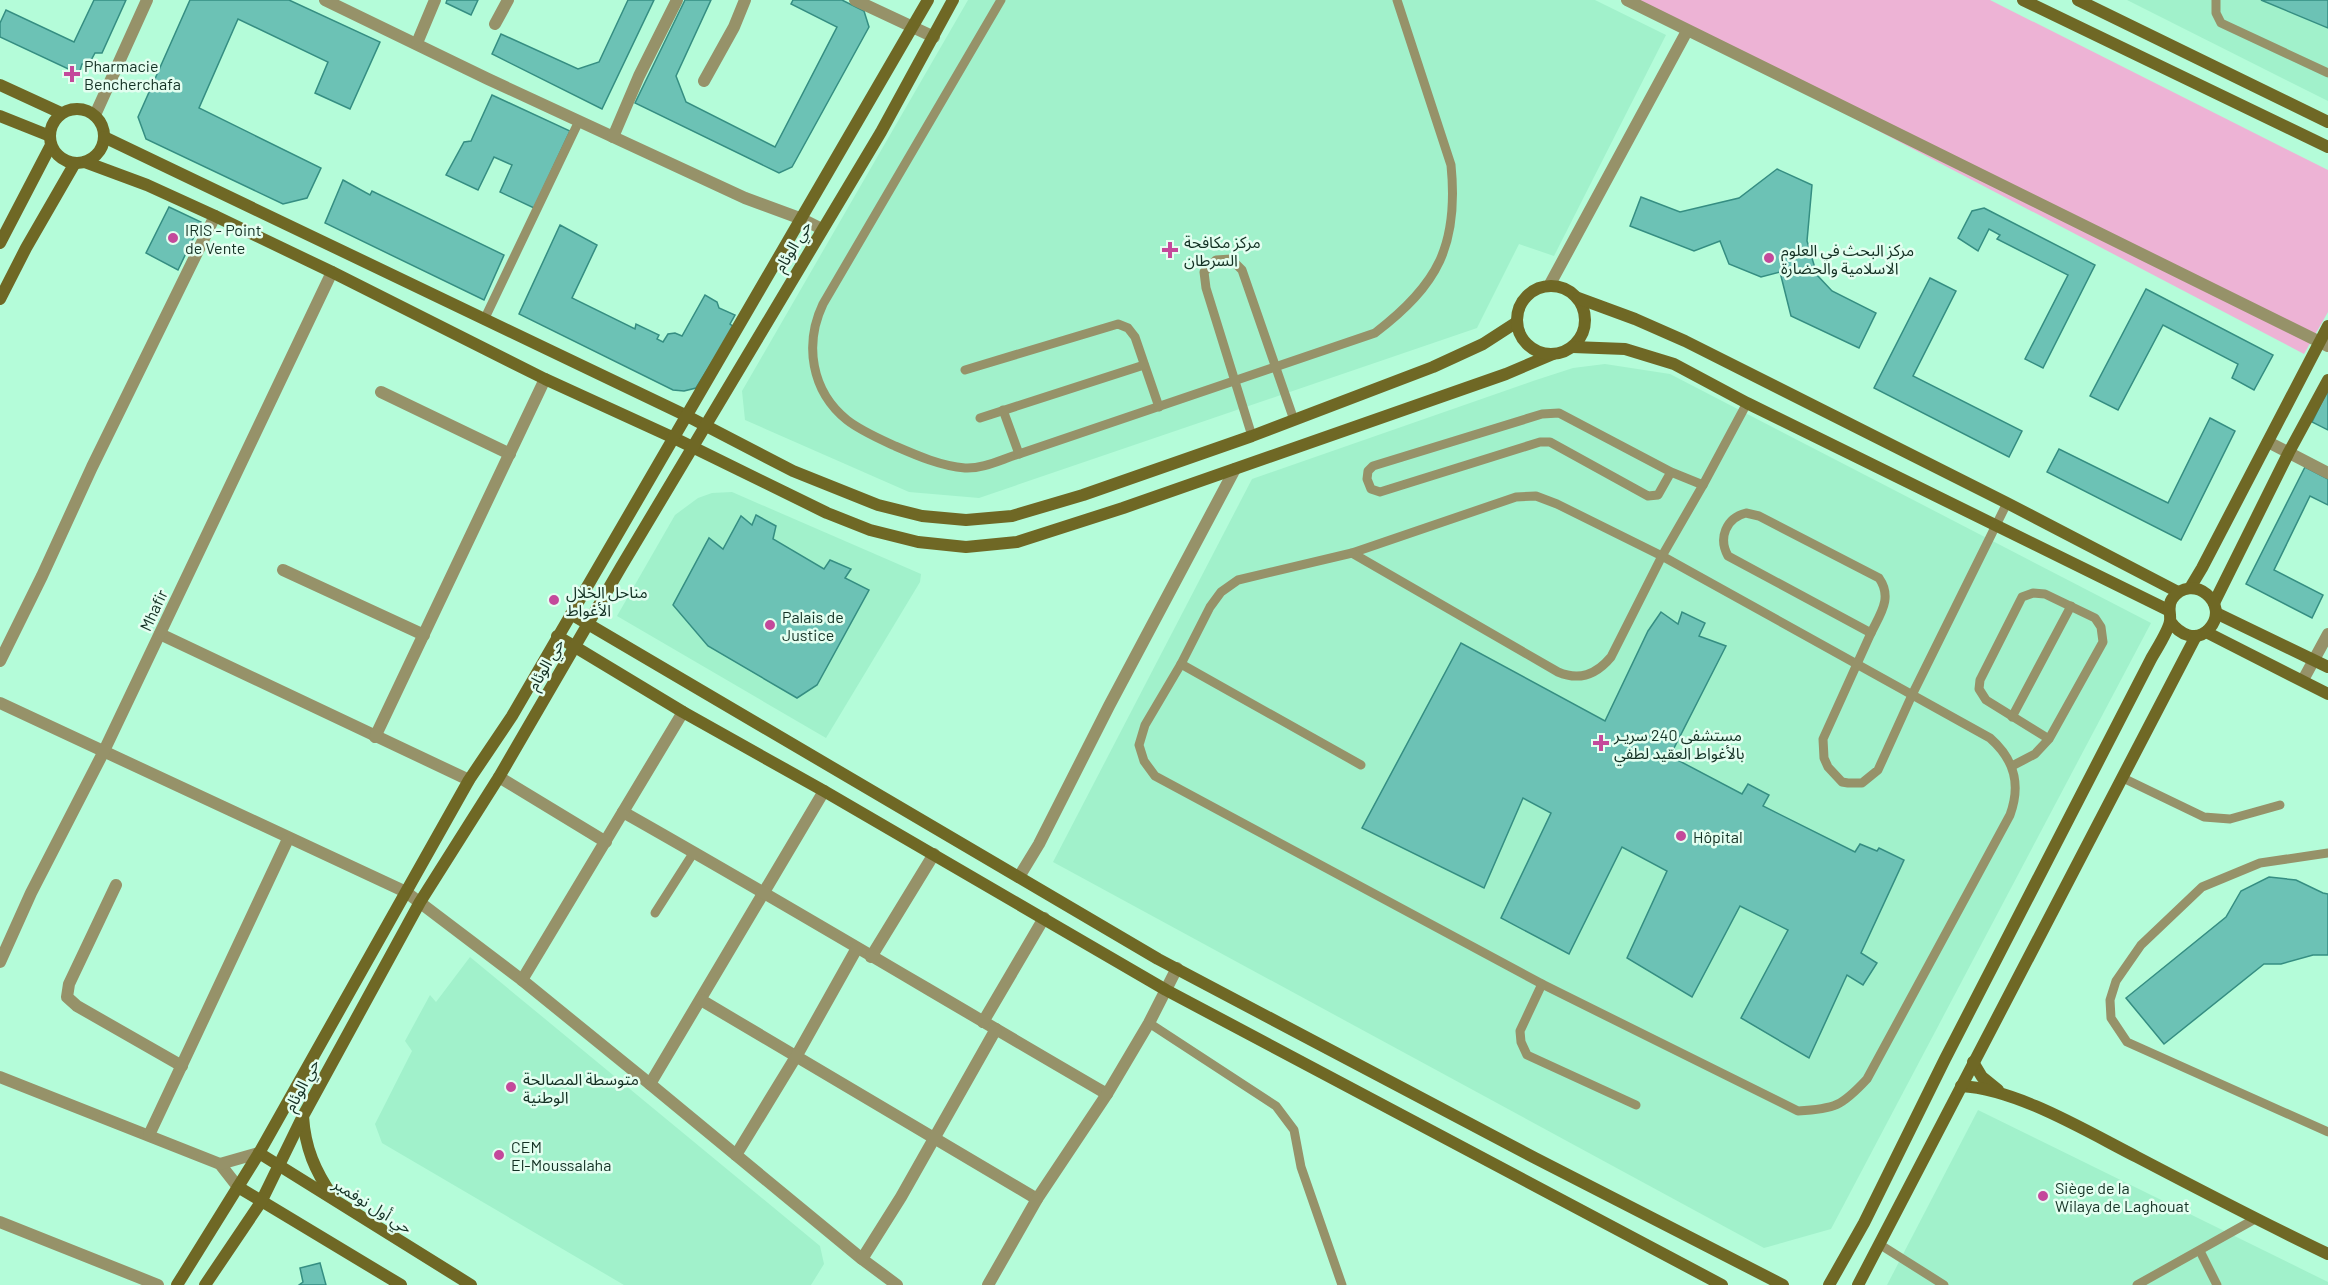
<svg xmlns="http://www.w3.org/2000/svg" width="2328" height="1285" viewBox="0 0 2328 1285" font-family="Barlow,'Noto Sans Arabic',sans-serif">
<rect width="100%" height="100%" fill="#b4fcd9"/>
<!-- built -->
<g fill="#a1f1cb">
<path d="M 968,0 L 1595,0 L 1666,35 L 1554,256 L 1519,244 L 1477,328 L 979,498 L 909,492 L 745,420 L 742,391 Z"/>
<path d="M 2127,0 L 2328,0 L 2328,101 Z"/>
<path d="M 1605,364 L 1670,374 L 2151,623 L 1831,1229 L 1764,1248 L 1053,862 L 1252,479 L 1533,381 L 1573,368 Z"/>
<path d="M 732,492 L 921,574 L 920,582 L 826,738 L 617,616 L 675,515 L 698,498 L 712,493 Z"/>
<path d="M 470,957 L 820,1246 L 824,1264 L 811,1285 L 624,1285 L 382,1143 L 375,1124 L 412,1051 L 405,1041 L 430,995 L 436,1002 Z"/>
<path d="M 1978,1110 L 2328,1282 L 2328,1285 L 1887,1285 Z"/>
</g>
<!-- green -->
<path fill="#edb3d5" d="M 1629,0 L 1990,0 L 2328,170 L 2328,312 L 2304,354 Z"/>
<!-- building -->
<g fill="#6cc2b5" stroke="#358e82" stroke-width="1.5">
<path d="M 94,0 L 126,0 L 102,53 L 95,53 L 89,64 L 82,64 L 79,74 L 0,37 L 0,23 L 6,10 L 74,42 Z"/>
<path d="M 190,0 L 289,0 L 380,42 L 350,109 L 315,93 L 328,62 L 238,19 L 199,108 L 321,168 L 307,198 L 283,204 L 146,139 L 138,117 Z"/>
<path d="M 447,0 L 478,0 L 471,15 L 446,3 Z"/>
<path d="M 628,0 L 654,0 L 602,109 L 492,54 L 501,34 L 578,69 L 599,62 Z"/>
<path d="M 685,0 L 711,0 L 676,76 L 686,102 L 775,147 L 837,27 L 791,4 L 793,0 L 842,0 L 864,11 L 869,27 L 792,167 L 779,173 L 635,103 Z"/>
<path d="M 2261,0 L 2328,0 L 2328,28 Z"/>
<path d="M 492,95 L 570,131 L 534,208 L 500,192 L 512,165 L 494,157 L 478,190 L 446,175 L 464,142 L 471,141 Z"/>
<path d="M 1777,169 L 1812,185 L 1807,241 L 1817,275 L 1832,291 L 1876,313 L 1859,348 L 1791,316 L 1780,272 L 1761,277 L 1729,264 L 1720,241 L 1694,251 L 1630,226 L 1641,197 L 1680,212 L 1739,198 Z"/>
<path d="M 343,180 L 370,195 L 372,191 L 504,255 L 484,300 L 325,223 Z"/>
<path d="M 169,207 L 201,222 L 178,270 L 146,253 Z"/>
<path d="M 1984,208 L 2095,265 L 2043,368 L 2025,359 L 2068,275 L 1997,239 L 2000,235 L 1989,229 L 1978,251 L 1958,238 L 1972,211 Z"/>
<path d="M 560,225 L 597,245 L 572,298 L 635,329 L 636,324 L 659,335 L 657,339 L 663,342 L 668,334 L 675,333 L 682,336 L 705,295 L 717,302 L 719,308 L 735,315 L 730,324 L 734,327 L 696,388 L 684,391 L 673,390 L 519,314 Z"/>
<path d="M 1930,278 L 1956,291 L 1913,376 L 2022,431 L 2009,457 L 1874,388 Z"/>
<path d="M 2146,289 L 2273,355 L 2254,390 L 2232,378 L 2238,364 L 2163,325 L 2118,410 L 2090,396 Z"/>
<path d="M 2328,389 L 2328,430 L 2312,422 Z"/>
<path d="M 2210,418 L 2235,431 L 2181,540 L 2047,472 L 2059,449 L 2168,503 Z"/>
<path d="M 2305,467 L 2328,479 L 2328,505 L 2310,496 L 2274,570 L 2323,595 L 2312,618 L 2246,584 Z"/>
<path d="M 756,515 L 776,526 L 773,539 L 824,569 L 830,560 L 851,569 L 845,578 L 869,590 L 817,685 L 797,698 L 708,646 L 673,605 L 709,538 L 723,549 L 741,516 L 752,525 Z"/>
<path d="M 1661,612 L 1678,624 L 1682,612 L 1705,623 L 1699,636 L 1726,646 L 1670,756 L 1742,794 L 1748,784 L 1769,795 L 1763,806 L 1855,852 L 1860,844 L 1877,851 L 1879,848 L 1904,860 L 1861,953 L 1877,963 L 1863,985 L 1847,975 L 1809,1058 L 1741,1018 L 1788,930 L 1740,906 L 1692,997 L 1627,958 L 1667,871 L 1622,847 L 1569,954 L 1501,918 L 1551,813 L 1523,798 L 1484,888 L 1362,828 L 1461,643 L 1605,721 L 1648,631 Z"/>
<path d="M 2269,877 L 2296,880 L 2323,893 L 2328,894 L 2328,955 L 2313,955 L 2281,964 L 2264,964 L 2164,1044 L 2126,998 L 2226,917 L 2241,891 Z"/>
<path d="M 320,1263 L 326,1285 L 299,1285 L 303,1282 L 300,1268 Z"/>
</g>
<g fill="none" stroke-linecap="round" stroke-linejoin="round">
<!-- lane -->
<g stroke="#969269" stroke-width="9">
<path d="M 1001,0 L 823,304 C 804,344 811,391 847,420 C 861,431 880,439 895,446 C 918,456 941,466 965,468 C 983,469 1002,459 1019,454 L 1375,333 C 1438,285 1459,245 1451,165 L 1397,0"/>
<path d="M 2216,0 L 2216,13 L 2221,23 L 2328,73"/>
<path d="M 484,320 L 579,121"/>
<path d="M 965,370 L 1118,324 L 1128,328 L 1135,337 L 1159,407"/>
<path d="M 1003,410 L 1019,454"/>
<path d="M 980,418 L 1144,365"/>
<path d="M 1252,436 L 1206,288 L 1204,272 L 1216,260 L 1231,259 L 1242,270 L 1294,420"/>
<path d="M 1671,472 L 1658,495 L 1648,496 L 1550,442 L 1540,442 L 1380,492 L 1371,489 L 1367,479 L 1368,471 L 1373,466 L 1542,414 L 1559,413 L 1671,472 L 1703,485"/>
<path d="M 1536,496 L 1557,504 L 1662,556 L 1990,738 C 2015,760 2021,785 2010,815 L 1867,1079 C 1842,1106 1835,1109 1798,1111 L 1542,984 L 1155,776 L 1144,761 L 1139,745 L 1145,725 L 1181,664 L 1210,607 L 1221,592 L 1238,580 L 1352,553 L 1516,497 Z"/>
<path d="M 1746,513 L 1759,516 L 1879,578 C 1893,598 1880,614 1871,633 L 1728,556 C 1718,538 1726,518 1746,513 Z"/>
<path d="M 1352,553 L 1558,672 C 1579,681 1596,675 1611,657 L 1662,556 L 1703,485 L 1747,403"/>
<path d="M 1871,633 L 1823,739 L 1824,758 L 1828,767 L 1842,782 L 1848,783 L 1862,783 L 1878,770 L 1912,695 L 2007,503"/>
<path d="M 1181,664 L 1361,765"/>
<path d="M 2012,717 L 2071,606"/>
<path d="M 2012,766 L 2035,754 L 2049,739 L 2103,642 L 2101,627 L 2095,618 L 2045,594 L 2033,593 L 2022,597 L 1980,680 L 1979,689 L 1986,700 L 2049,739"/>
<path d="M 2123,778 L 2204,817 L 2230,819 L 2280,805"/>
<path d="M 2328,853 L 2260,863 L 2202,887 L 2141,945 L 2116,981 L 2110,1000 L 2111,1018 L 2127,1042 L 2328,1132"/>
<path d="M 655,913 L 694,852"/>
<path d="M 1542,984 L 1520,1031 L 1521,1042 L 1527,1055 L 1636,1105"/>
<path d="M 1149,1023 L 1276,1106 L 1294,1130 L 1301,1167 L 1342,1285"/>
<path d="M 1879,1244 L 1944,1285"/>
<path d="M 2200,1251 L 2217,1285"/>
<path d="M 2137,1285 L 2255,1219"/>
</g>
<!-- street -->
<g stroke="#969269" stroke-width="12">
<path d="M 325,0 L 488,79 L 745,198 L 802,219 L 822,229"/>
<path d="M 855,0 L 934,37"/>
<path d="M 1627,0 L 2328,346"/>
<path d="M 495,24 L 508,0"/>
<path d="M 417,43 L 435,0"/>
<path d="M 704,81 L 734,27 L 745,0"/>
<path d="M 95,115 L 147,0"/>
<path d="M 613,137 L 639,76 L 677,0"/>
<path d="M 1549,286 L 1687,31"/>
<path d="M 381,392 L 510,454"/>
<path d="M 2268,442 L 2328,473"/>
<path d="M 283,570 L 424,635"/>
<path d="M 160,634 L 469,780"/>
<path d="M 0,661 L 42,576 L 92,467 L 215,216"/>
<path d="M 2303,680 L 2328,634"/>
<path d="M 0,703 L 406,892 L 522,980 L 650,1084 L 824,791"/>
<path d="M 375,737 L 545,379"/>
<path d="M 499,777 L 606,842"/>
<path d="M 623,812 C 786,904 945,1000 1107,1094"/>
<path d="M 1019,877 L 1039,844 L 1109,706 L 1235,469"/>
<path d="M 116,885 L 69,984 L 67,997 L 77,1006 L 182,1066"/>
<path d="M 871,957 L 934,854"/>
<path d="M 0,962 L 31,893 L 103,753 L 332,272"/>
<path d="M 522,980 L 683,712"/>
<path d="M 701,1000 L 1037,1199"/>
<path d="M 983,1022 L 1044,918"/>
<path d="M 0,1077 L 220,1164 L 238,1187"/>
<path d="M 650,1084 L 862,1259 L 897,1285"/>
<path d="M 149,1135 L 288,839"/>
<path d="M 736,1155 L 797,1055 L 857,948"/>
<path d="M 220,1164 L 259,1153"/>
<path d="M 0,1222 L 158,1285"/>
<path d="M 862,1259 L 901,1197 L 996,1029"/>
<path d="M 988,1285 L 1037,1199 L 1107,1094 L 1149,1023 L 1177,968"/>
</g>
<!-- secondary -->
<g stroke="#6f6825" stroke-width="12">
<path d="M 2023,0 L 2328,147"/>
<path d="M 2078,0 L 2328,122"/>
<path d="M 0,85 L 61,113"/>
<circle cx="77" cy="136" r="27"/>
<path d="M 0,116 L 50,136"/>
<path d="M 104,137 L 687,416 L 793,471 L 878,505 L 922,516 L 966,520 L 1012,516 L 1083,495 L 1252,436 L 1433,367 L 1483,344 L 1517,322"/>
<path d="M 85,162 L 147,185 L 215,216 L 332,272 L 545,379 L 674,438 L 827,513 L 870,530 L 918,542 L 966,547 L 1017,542 L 1123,508 L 1506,374 L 1553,354"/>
<path d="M 0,243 L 51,145"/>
<circle cx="1551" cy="320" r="34"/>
<path d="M 1578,298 L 1635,319 L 1685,341 L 2007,503 L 2178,592"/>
<path d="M 0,299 L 26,248 L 75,163"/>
<path d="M 1573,347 L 1625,349 L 1674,364 L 1747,403 L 2168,610"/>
<path d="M 2190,588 L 2202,568 L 2328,326"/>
<path d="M 2214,603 L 2289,452 L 2328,380"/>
<path d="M 2216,613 L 2328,667"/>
<path d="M 571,614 L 1158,959 L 1535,1158 L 1783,1285"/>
<path d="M 2206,632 L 2328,694"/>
<path d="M 557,636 L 683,712 L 824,791 L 1166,990 L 1722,1285"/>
<path d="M 1973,1062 L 1982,1077 L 1998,1090"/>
<path d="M 1961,1086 C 2017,1089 2086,1131 2137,1157 C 2200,1190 2263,1223 2328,1254"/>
<path d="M 303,1116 C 305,1148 315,1171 333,1197"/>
<path d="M 259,1153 L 471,1285"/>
<path d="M 238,1187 L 401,1285"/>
<path d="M 177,1285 L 259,1153 L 469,780 L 512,716 L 928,0"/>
<path d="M 205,1285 L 261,1202 L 303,1116 L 420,902 L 499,777 L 621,567 L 881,132 L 953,0"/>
<path d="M 1829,1285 L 1864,1223 L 1945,1059 L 2151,659 C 2156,650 2169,630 2170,621 C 2171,612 2167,607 2172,599 C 2192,571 2232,604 2209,629 C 2196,643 2179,634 2170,621"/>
<path d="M 1858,1285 L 2196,636"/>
</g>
</g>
<!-- markers -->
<g fill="#c4499b" stroke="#e3fef0" stroke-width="2">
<path d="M69 65h6v6h6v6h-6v6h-6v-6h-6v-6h6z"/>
<circle cx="173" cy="238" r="6"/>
<path d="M1167 241h6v6h6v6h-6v6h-6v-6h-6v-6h6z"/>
<circle cx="1769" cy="258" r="6"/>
<circle cx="554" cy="600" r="6"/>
<circle cx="770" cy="625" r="6"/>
<path d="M1598 734h6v6h6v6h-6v6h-6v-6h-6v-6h6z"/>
<circle cx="1681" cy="836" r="6"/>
<circle cx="511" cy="1087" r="6"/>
<circle cx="499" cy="1155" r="6"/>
<circle cx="2043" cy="1196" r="6"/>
</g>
<g text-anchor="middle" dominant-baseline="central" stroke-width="5" stroke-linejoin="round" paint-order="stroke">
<!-- poi labels -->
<g font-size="16" fill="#133023" stroke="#e3fef0" text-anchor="start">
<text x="84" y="65">Pharmacie<tspan x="84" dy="18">Bencherchafa</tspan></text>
<text x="185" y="229">IRIS - Point<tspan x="185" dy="18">de Vente</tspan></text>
<text x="1184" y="241">مركز مكافحة<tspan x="1184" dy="18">السرطان</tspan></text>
<text x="1781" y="249">مركز البحث في العلوم<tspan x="1781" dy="18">الاسلامية والحضارة</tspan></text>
<text x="566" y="591">مناحل الخلال<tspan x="566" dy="18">الأغواط</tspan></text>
<text x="782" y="616">Palais de<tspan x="782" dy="18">Justice</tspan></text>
<text x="1614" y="734">مستشفى 240 سريـر<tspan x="1614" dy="18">بالأغواط العقيد لطفي</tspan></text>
<text x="1693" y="836">Hôpital</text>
<text x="523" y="1078">متوسطة المصالحة<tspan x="523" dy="18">الوطنية</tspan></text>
<text x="511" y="1146">CEM<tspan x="511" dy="18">El-Moussalaha</tspan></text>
<text x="2055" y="1187">Siège de la<tspan x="2055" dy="18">Wilaya de Laghouat</tspan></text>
</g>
<!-- street labels -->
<g font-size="16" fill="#133023" stroke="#e3fef0">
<text transform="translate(792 246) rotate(-59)">حي الوئام</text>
<text transform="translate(153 610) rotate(-65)">Mhafir</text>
<text transform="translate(545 664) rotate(-60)">حي الوئام</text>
<text transform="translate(301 1085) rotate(-62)">حي الوئام</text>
<text transform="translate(373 1205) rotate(32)">حي أول نوفمبر</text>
</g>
</g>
</svg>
